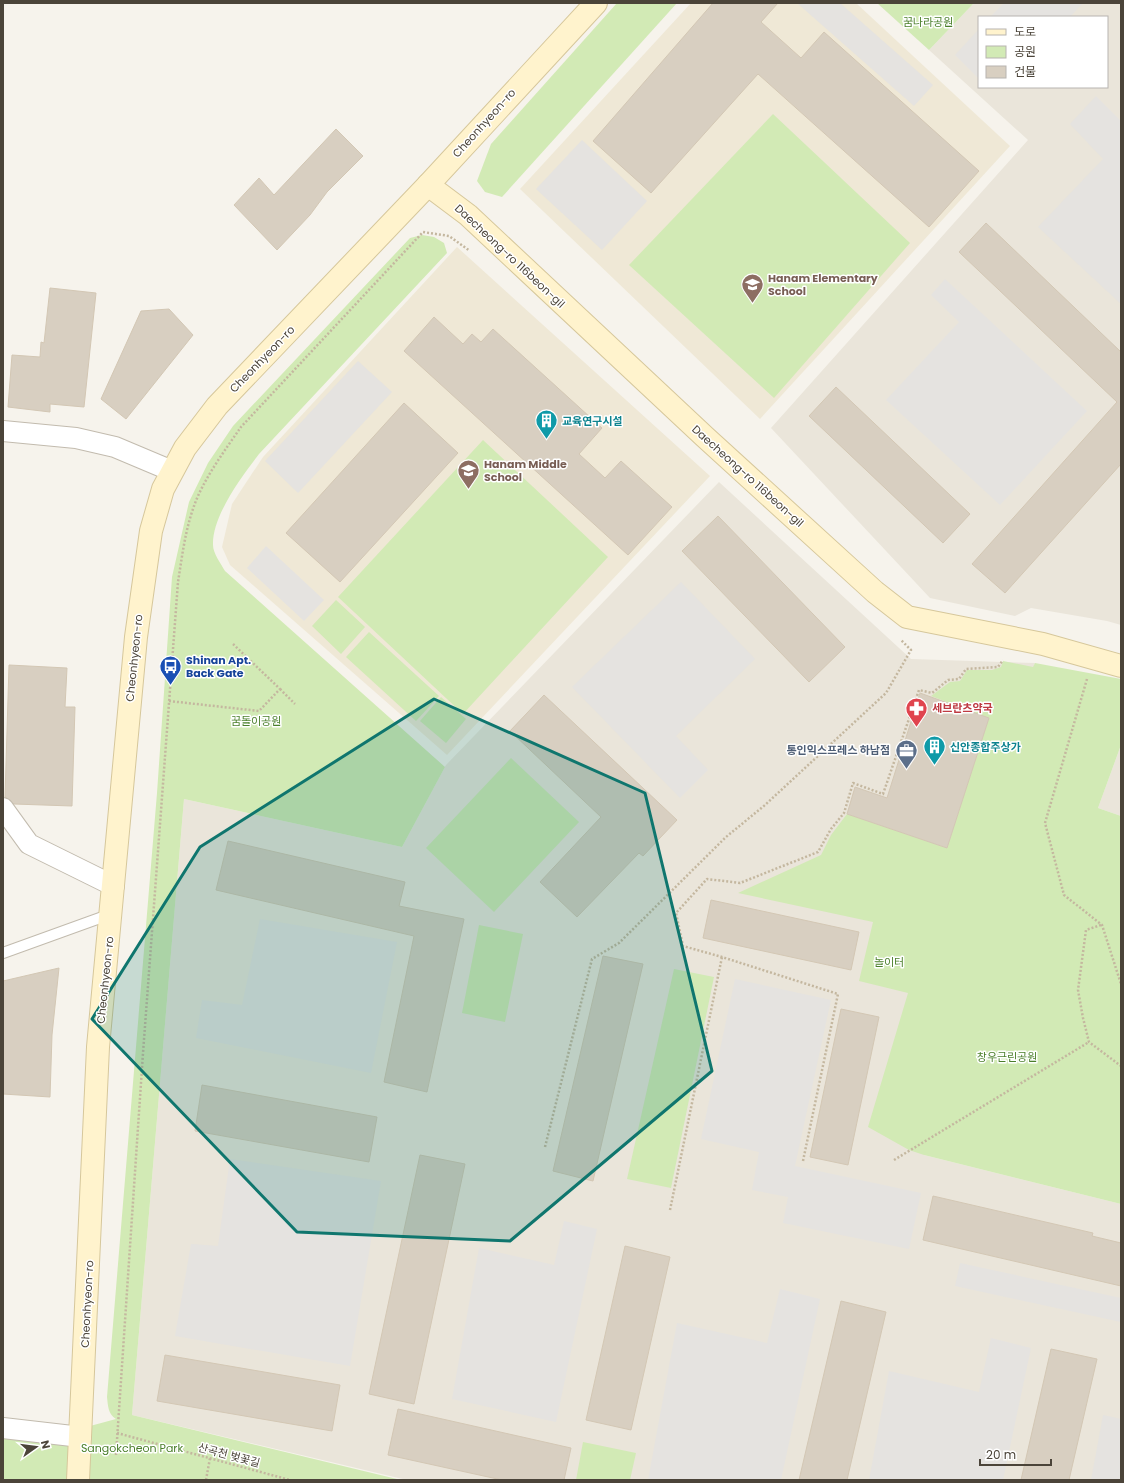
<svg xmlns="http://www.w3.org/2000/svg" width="1124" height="1483" viewBox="0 0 1124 1483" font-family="Poppins,'Noto Sans KR',sans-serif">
<rect width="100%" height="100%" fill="#f6f3ec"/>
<!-- residential -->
<g fill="#eae5da" fill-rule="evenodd">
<path d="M 974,3 L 1121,3 L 1121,625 L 1107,621 L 1031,608 L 1015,616 L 930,598 L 771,428 L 1028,140 L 929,50 ZM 979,17 L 1107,17 L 1107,87 L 979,87 Z"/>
<path d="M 719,482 L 911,659 L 1035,663 L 955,904 L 924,1155 L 1121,1204 L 1121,1480 L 407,1480 L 132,1415 L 184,799 L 402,847 L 446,765 Z"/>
<path d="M 1121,745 L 1121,816 L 1098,808 Z"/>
</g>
<!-- education -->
<g fill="#efe8d6">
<path d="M 691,3 L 856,3 L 1010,146 L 760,419 L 520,189 Z"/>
<path d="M 457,247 L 710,476 L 447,755 L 230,565 L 222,547 L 232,504 L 263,457 Z"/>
</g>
<!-- green -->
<g fill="#d2eab5">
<path d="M 617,3 L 677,3 L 502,197 L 485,192 L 477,181 L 491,144 Z"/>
<path d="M 877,3 L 974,3 L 929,50 Z"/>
<path d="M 773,114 L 910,243 L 774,398 L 629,265 Z"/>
<path d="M 422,235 L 434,237 L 444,243 L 447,253 L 259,454 C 242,476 212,516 213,545 C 213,553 221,564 225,571 L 445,767 L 402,847 L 184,799 L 132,1415 L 401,1480 L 3,1480 L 3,1432 L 42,1439 L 116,1419 C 108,1414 108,1406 107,1397 L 157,793 L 172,577 L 189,502 L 208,463 L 233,426 L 410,238 Z"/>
<path d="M 483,440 L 608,557 L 463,714 L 338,597 Z"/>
<path d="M 336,600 L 365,627 L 341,654 L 312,626 Z"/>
<path d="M 369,632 L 439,696 L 416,721 L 346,657 Z"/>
<path d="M 1003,661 L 1033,667 L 1035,663 L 1121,679 L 1121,745 L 1098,808 L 1121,816 L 1121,1204 L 924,1155 L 909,1150 L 868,1127 L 908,993 L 859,981 L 873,922 L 738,893 L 821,855 L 831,835 L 847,814 L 947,848 L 989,718 L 931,696 L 950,682 L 960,681 L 967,670 L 992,670 L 1001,667 Z"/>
<path d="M 441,697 L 466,719 L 446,743 L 420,721 Z"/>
<path d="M 511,758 L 579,822 L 494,912 L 426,848 Z"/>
<path d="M 479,925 L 523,934 L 505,1022 L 462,1013 Z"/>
<path d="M 674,969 L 714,977 L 671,1188 L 627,1179 Z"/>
<path d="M 583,1442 L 636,1453 L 630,1480 L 576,1480 Z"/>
</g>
<!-- parking -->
<g fill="#e5e3e0">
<path d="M 797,3 L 840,3 L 933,85 L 914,106 Z"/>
<path d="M 1004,3 L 1083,3 L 1070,17 L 990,17 Z"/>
<path d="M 979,29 L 979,79 L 955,55 Z"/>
<path d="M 1096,96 L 1121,121 L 1121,304 L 1038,227 L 1103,159 L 1070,124 Z"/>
<path d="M 582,140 L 647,201 L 602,250 L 536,189 Z"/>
<path d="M 945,279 L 1087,411 L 1000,505 L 886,400 L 959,322 L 931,295 Z"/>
<path d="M 358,361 L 392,392 L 298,493 L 265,461 Z"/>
<path d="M 266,546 L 324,600 L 304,621 L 247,568 Z"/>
<path d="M 681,582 L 755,659 L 676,736 L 708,770 L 680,798 L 572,687 Z"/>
<path d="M 260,919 L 397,942 L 371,1073 L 196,1038 L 202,1000 L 242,1005 Z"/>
<path d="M 735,979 L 831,1000 L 795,1166 L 921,1193 L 909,1249 L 783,1223 L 788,1197 L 752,1190 L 759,1152 L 701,1139 Z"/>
<path d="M 230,1159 L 381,1181 L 350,1366 L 175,1336 L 191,1244 L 218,1246 Z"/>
<path d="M 564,1221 L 597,1229 L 556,1422 L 452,1399 L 479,1248 L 554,1265 Z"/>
<path d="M 960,1263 L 1121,1298 L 1121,1322 L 955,1286 Z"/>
<path d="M 780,1289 L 820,1299 L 781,1480 L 648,1480 L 677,1323 L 767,1343 Z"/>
<path d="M 991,1338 L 1031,1348 L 1003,1480 L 869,1480 L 889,1371 L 979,1392 Z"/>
<path d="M 1103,1415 L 1121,1419 L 1121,1480 L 1091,1480 Z"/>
</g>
<!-- building -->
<g fill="#d8cfc1" stroke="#d3c7b4">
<path d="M 713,3 L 778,3 L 761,22 L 801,58 L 824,32 L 979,171 L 929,227 L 758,74 L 651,193 L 593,141 Z"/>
<path d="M 336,129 L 363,156 L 327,192 L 310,215 L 277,250 L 234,205 L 259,178 L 274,195 Z"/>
<path d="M 986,223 L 1121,352 L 1121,464 L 1005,593 L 972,564 L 1117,402 L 959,252 Z"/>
<path d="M 50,288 L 96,293 L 84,407 L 50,404 L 50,412 L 8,407 L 12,355 L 40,357 L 41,342 L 44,343 Z"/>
<path d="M 169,309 L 193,335 L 126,419 L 101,399 L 141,311 Z"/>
<path d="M 434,317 L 463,344 L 472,334 L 481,342 L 493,329 L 602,428 L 579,454 L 605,478 L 621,461 L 672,507 L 628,555 L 404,351 Z"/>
<path d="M 836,387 L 970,514 L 943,543 L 809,416 Z"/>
<path d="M 404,403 L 458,453 L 340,582 L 286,533 Z"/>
<path d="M 718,516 L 845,647 L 809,682 L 682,551 Z"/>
<path d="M 9,665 L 67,668 L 65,707 L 75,707 L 72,806 L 14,804 L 5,797 Z"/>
<path d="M 920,693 L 989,718 L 947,848 L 847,814 L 855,787 L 887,798 Z"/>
<path d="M 544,695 L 677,820 L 643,856 L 639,853 L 577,917 L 540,882 L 601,817 L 510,731 Z"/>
<path d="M 228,841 L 405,882 L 399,906 L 464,919 L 427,1092 L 384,1082 L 414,936 L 216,890 Z"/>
<path d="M 711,900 L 859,932 L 851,970 L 703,938 Z"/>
<path d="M 603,956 L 643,964 L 593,1181 L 553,1171 Z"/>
<path d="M 59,968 L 52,1035 L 50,1097 L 3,1094 L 3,981 Z"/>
<path d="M 841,1009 L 879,1017 L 848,1165 L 810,1157 Z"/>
<path d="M 202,1085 L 377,1117 L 369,1162 L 195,1131 Z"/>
<path d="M 420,1155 L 465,1164 L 414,1404 L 369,1394 Z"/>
<path d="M 933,1196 L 1093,1233 L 1092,1236 L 1121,1243 L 1121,1286 L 923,1240 Z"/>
<path d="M 625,1246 L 670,1257 L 631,1430 L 586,1420 Z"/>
<path d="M 841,1301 L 886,1312 L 847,1480 L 799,1480 Z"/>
<path d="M 1051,1349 L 1097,1359 L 1069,1480 L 1021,1480 Z"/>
<path d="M 165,1355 L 340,1385 L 332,1431 L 157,1401 Z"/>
<path d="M 398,1409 L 571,1448 L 564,1480 L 502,1480 L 388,1455 Z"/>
</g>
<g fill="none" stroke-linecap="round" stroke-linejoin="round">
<defs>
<path id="lane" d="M 3,953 L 111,914"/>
<g id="street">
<path d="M 3,431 L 76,438 L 115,447 L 172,471"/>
<path d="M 3,808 L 29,844 L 114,886"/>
<path d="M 3,1428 L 81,1437"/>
</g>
<g id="secondary">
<path d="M 428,185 L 468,215 L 705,437 L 875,592 L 907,617 L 1043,644 L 1121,666"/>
<path d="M 78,1480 L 98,1047 L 136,637 L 151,531 L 163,489 L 185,448 L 217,406 L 428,185 L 596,3"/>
</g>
</defs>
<!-- lane casing -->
<use href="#lane" stroke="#c2bbae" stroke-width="12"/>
<!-- street casing -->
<use href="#street" stroke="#c2bbae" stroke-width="22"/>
<!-- secondary casing -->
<use href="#secondary" stroke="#d6c79b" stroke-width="24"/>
<!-- path -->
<g stroke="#c4b79f" stroke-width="2.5" stroke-dasharray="2 2" stroke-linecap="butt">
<path d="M 1087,679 L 1045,823 L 1064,895 L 1102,925 L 1121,984"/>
<path d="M 280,689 L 295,704"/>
<path d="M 169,701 L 259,711 L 280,689 L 233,644"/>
<path d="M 1101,925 L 1086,930 L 1078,990 L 1083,1018 L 1089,1042 L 1121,1066"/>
<path d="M 545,1147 L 592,959 L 619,943 L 726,837 L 765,805 L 886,693 L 911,650 L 901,640"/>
<path d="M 894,1160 L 1089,1042"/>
<path d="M 803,1161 L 838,994 L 722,957 L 683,946 L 676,913 L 707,879 L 740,883 L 818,852 L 831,829 L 844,813 L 853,783 L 883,794 L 919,690 L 932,693 L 948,680 L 959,679 L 966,669 L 998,667 L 1003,660"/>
<path d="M 670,1210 L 722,957"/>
<path d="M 117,1433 L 290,1480"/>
<path d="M 116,1455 L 143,1053 L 178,582 C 182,557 185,531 194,506 C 203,480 225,450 241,427 L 423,232 L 449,236 L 470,251"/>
<path d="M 206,1480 L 210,1458"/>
</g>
<!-- lane -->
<use href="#lane" stroke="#fff" stroke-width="10"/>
<!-- street -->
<use href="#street" stroke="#fff" stroke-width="20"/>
<!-- secondary -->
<use href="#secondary" stroke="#fff3cd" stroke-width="22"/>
</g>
<!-- marked area -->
<path fill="#0f766e" fill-opacity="0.2" stroke="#0f766e" stroke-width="3" stroke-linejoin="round" d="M 434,699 L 645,793 L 712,1071 L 510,1241 L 297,1232 L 92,1019 L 200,847 Z"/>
<!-- icons -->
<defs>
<symbol id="school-pin" viewBox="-11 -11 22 30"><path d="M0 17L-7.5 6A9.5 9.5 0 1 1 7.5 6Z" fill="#8d6e63" stroke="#fff"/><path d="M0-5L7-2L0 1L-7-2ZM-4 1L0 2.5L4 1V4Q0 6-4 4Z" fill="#fff"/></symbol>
<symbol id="building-pin" viewBox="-11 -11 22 30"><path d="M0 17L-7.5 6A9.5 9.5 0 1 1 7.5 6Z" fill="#0f9aa8" stroke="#fff"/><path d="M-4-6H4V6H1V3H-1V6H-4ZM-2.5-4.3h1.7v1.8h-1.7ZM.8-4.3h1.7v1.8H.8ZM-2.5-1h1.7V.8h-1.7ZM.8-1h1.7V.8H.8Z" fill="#fff"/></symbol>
<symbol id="bus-pin" viewBox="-11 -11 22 30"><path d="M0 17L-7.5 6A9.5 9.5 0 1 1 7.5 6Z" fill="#1a4fb4" stroke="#fff"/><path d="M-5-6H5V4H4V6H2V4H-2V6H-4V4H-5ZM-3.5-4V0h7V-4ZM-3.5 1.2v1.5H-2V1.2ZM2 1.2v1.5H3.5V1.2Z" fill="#fff"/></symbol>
<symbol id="pharmacy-pin" viewBox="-11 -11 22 30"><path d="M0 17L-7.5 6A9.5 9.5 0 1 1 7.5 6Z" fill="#e0444e" stroke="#fff"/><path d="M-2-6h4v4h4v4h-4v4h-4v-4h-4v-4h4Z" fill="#fff"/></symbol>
<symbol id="office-pin" viewBox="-11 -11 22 30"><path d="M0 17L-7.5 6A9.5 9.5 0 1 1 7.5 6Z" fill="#5c6f8a" stroke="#fff"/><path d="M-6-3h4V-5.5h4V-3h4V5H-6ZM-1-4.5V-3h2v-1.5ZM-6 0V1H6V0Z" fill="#fff"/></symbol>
</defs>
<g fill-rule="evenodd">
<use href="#school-pin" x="740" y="272" width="25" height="34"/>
<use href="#building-pin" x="534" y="408" width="25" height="34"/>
<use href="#school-pin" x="456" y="458" width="25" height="34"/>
<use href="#bus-pin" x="158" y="654" width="25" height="34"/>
<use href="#pharmacy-pin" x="904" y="696" width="25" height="34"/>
<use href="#building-pin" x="922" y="734" width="25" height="34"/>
<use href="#office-pin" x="894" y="738" width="25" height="34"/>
</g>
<g text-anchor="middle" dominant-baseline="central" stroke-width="3" stroke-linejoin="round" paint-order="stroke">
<!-- park labels -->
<g font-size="11" fill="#4a7f2a" stroke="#fff">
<text x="928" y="22">꿈나라공원</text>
<text x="256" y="721">꿈돌이공원</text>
<text x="889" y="962">놀이터</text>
<text x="1007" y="1057">창우근린공원</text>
<text x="132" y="1448">Sangokcheon Park</text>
</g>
<!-- street labels -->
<g font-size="11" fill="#4b4439" stroke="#fff">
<text transform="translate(484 123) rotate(-48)">Cheonhyeon-ro</text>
<text transform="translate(510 256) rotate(43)">Daecheong-ro 116beon-gil</text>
<text transform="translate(262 359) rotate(-46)">Cheonhyeon-ro</text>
<text transform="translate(748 476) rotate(42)">Daecheong-ro 116beon-gil</text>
<text transform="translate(134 658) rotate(-84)">Cheonhyeon-ro</text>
<text transform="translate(105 980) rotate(-84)">Cheonhyeon-ro</text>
<text transform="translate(87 1304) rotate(-87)">Cheonhyeon-ro</text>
<text transform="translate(229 1455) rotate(15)">산곡천 벚꽃길</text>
</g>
<!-- education labels -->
<g font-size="11" font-weight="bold" fill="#785e54" stroke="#fff" text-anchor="start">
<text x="768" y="278">Hanam Elementary<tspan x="768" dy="13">School</tspan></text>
<text x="484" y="464">Hanam Middle<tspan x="484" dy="13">School</tspan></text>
</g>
<!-- culture labels -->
<g font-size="11" font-weight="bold" fill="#0d838f" stroke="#fff" text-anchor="start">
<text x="562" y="421">교육연구시설</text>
<text x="950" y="747">신안종합주상가</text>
</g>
<!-- transit labels -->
<g font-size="11" font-weight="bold" fill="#164399" stroke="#fff" text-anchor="start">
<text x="186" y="660">Shinan Apt.<tspan x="186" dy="13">Back Gate</tspan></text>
</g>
<!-- health labels -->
<g font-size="11" font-weight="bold" fill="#be3a42" stroke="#fff" text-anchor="start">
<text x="932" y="708">세브란츠약국</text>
</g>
<!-- service labels -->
<g font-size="11" font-weight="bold" fill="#4e5e75" stroke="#fff" text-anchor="end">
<text x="890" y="750">통인익스프레스 하남점</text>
</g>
</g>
<!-- border -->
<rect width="1124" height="1483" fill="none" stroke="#4b4439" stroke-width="8"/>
<!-- legend -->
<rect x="978" y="16" width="130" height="72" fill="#ffffff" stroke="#b7b4b0"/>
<rect x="986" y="29" width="20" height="6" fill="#fff3cd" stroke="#b7b4b0"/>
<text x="1014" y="36" font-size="12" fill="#4b4439">도로</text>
<rect x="986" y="46" width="20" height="12" fill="#d2eab5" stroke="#b7b4b0"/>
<text x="1014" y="56" font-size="12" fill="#4b4439">공원</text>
<rect x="986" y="66" width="20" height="12" fill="#d8cfc1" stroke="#b7b4b0"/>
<text x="1014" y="76" font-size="12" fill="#4b4439">건물</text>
<!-- north arrow -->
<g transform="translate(36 1447) rotate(76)" stroke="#ffffff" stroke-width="3" paint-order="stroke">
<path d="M0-3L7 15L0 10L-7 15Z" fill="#4b4439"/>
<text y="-6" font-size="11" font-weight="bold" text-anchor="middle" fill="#4b4439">N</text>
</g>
<!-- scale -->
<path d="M980 1459v6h71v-6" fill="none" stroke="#4b4439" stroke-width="2"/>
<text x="986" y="1459" font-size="12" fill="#4b4439" stroke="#ffffff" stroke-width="3" paint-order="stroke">20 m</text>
</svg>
